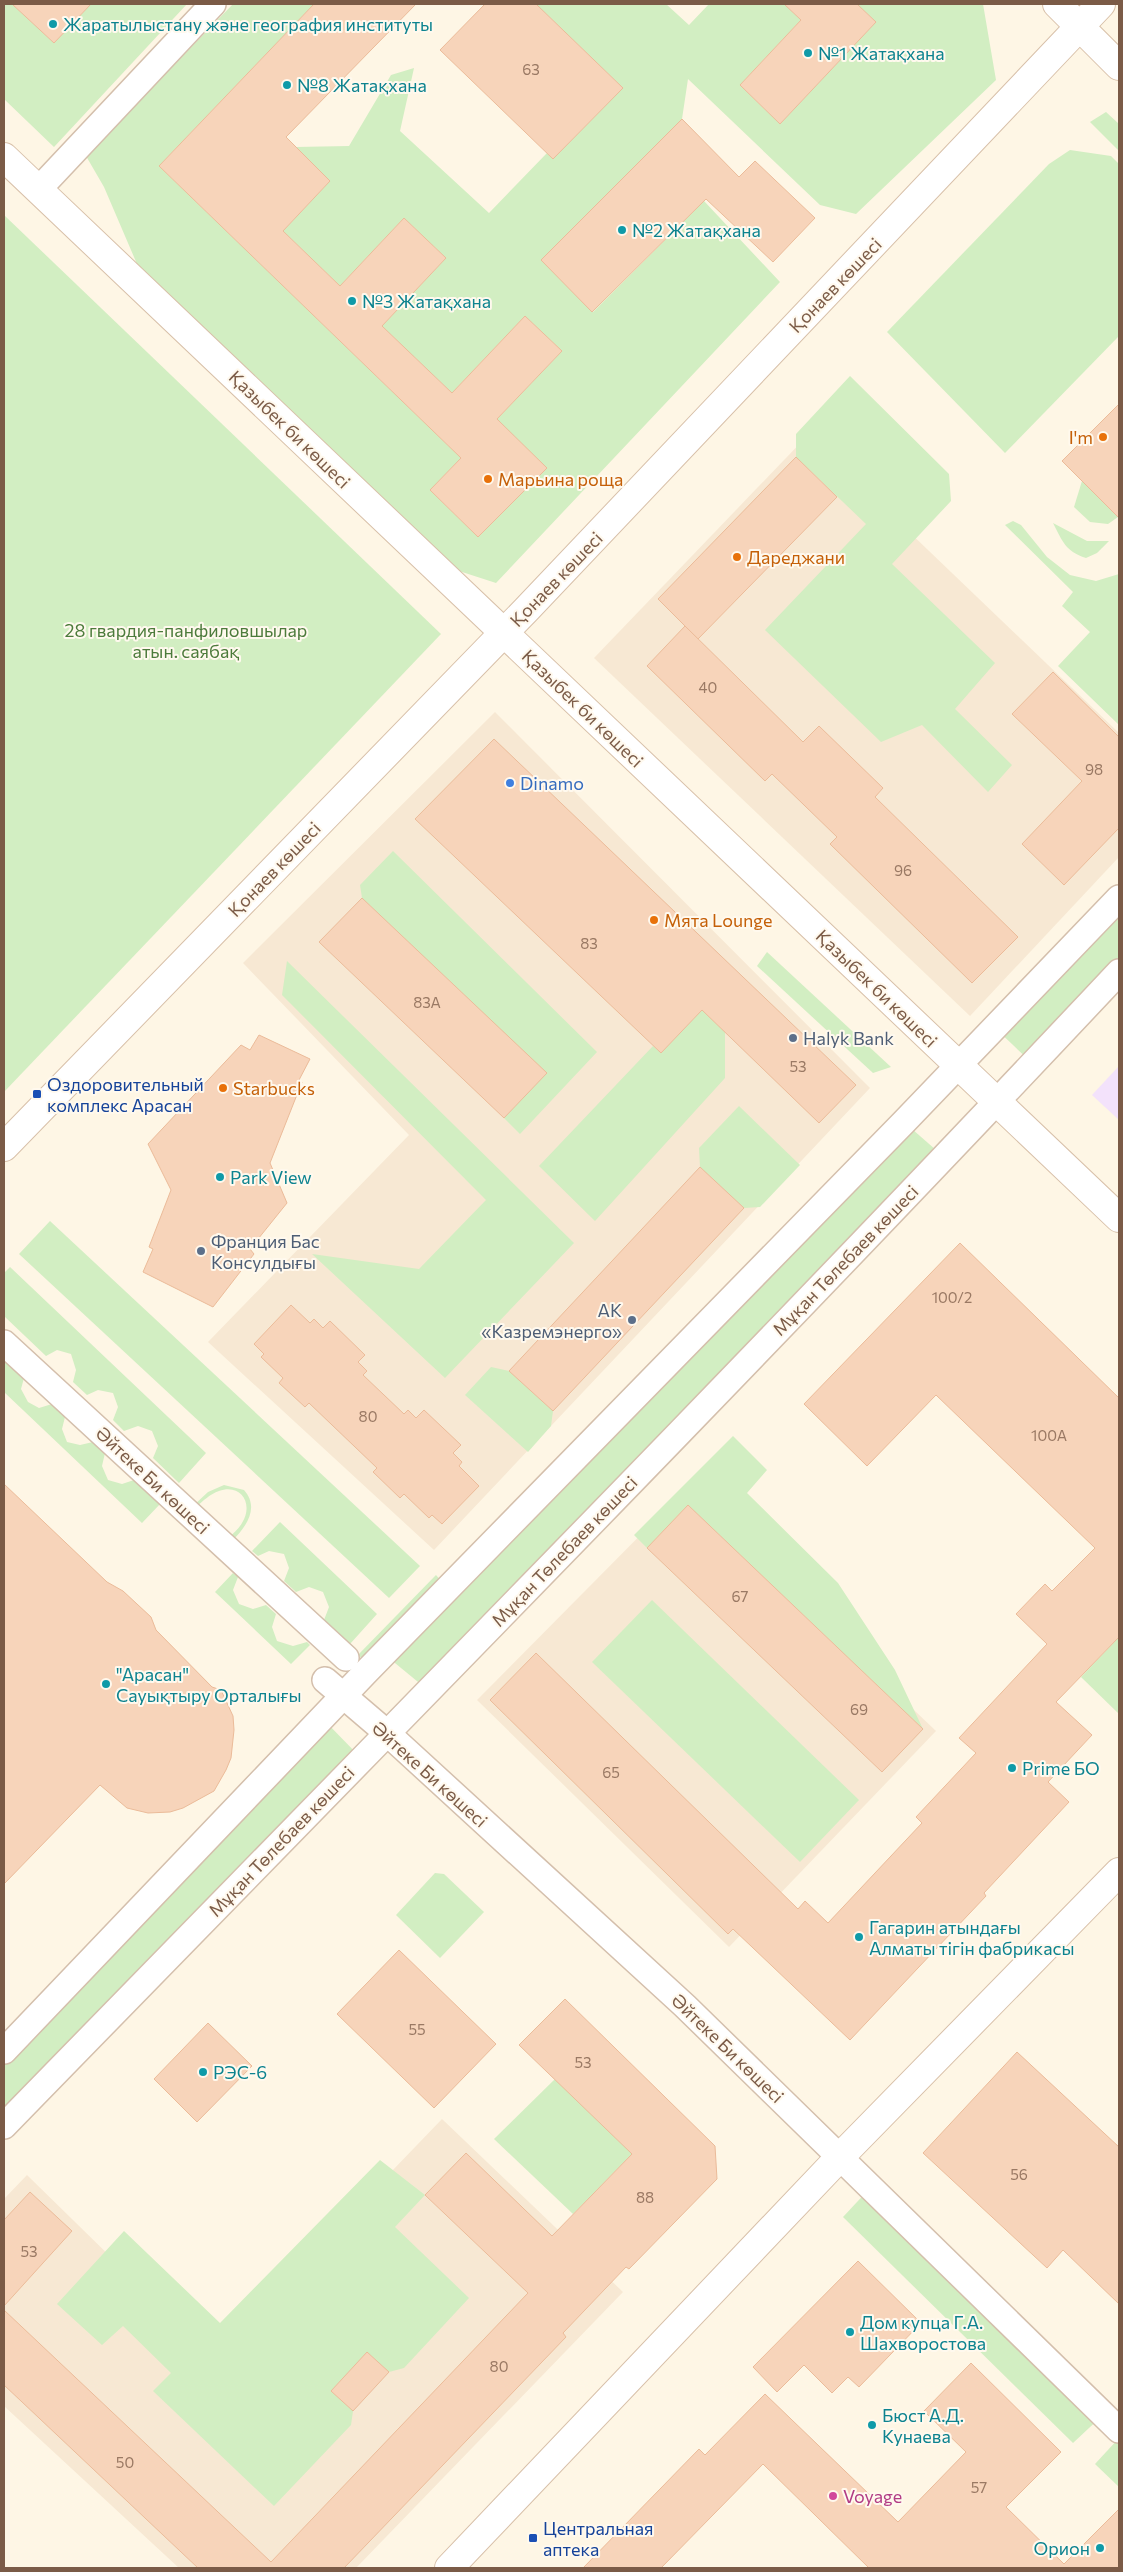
<svg xmlns="http://www.w3.org/2000/svg" width="1123" height="2572" viewBox="0 0 1123 2572" font-family="Commissioner,sans-serif">
<rect width="100%" height="100%" fill="#fef6e5"/>
<!-- residential -->
<g fill="#f7e8d3">
<path d="M 808,435 L 1119,733 L 1119,857 L 970,1016 L 594,658 Z"/>
<path d="M 495,712 L 870,1088 L 434,1550 L 208,1342 L 409,1135 L 243,963 Z"/>
<path d="M 684,1491 L 936,1731 L 729,1947 L 477,1700 Z"/>
<path d="M 442,2119 L 623,2292 L 356,2568 L 179,2568 L 4,2406 L 4,2199 L 27,2175 L 213,2357 Z"/>
</g>
<!-- education -->
<path fill="#f3e2fb" d="M 1119,1066 L 1119,1120 L 1092,1095 Z"/>
<!-- green -->
<g fill="#d2eec2">
<path d="M 4,4 L 12,4 L 54,43 L 91,4 L 187,4 L 54,147 L 4,99 Z"/>
<path d="M 233,4 L 314,4 L 159,166 L 461,458 L 430,490 L 478,537 L 497,419 L 562,351 L 525,316 L 452,393 L 382,326 L 446,258 L 404,218 L 340,286 L 283,231 L 330,181 L 295,147 L 349,146 L 391,75 L 414,68 L 400,131 L 489,213 L 547,153 L 553,159 L 623,88 L 536,4 L 666,4 L 689,25 L 709,4 L 784,4 L 801,20 L 740,85 L 780,124 L 876,22 L 857,4 L 983,4 L 996,80 L 856,214 L 820,205 L 688,79 L 682,119 L 541,260 L 593,312 L 704,201 L 780,282 L 496,583 L 459,571 L 137,264 L 104,187 L 86,156 Z"/>
<path d="M 1106,112 L 1119,124 L 1119,151 L 1090,122 Z"/>
<path d="M 1070,150 L 1111,156 L 1119,164 L 1119,336 L 1005,453 L 887,332 L 1049,164 Z"/>
<path d="M 4,215 L 441,634 L 4,1092 Z"/>
<path d="M 850,376 L 949,474 L 951,501 L 892,564 L 995,663 L 955,709 L 1012,765 L 988,792 L 922,725 L 881,742 L 765,630 L 866,524 L 796,457 L 796,434 Z"/>
<path d="M 1082,481 L 1118,517 L 1108,524 L 1090,522 L 1074,507 Z"/>
<path d="M 1013,521 L 1021,525 L 1047,557 L 1070,575 L 1096,581 L 1119,574 L 1119,725 L 1058,666 L 1090,632 L 1062,606 L 1073,592 L 1005,525 Z"/>
<path d="M 1053,523 L 1087,541 L 1109,541 L 1097,553 L 1086,558 C 1065,551 1063,542 1053,523 Z"/>
<path d="M 393,851 L 597,1052 L 520,1134 L 504,1118 L 546,1073 L 362,898 L 360,885 Z"/>
<path d="M 1119,898 L 1119,972 L 1033,1064 L 995,1028 Z"/>
<path d="M 767,952 L 891,1067 L 873,1073 L 757,966 Z"/>
<path d="M 287,961 L 574,1243 L 445,1378 L 312,1254 L 419,1269 L 486,1200 L 282,995 Z"/>
<path d="M 702,1010 L 725,1032 L 725,1078 L 595,1221 L 539,1166 L 653,1046 L 661,1053 Z"/>
<path d="M 739,1106 L 800,1165 L 760,1207 L 744,1208 L 700,1167 L 699,1148 Z"/>
<path d="M 904,1122 L 944,1157 L 429,1691 L 384,1654 Z"/>
<path d="M 50,1221 L 420,1566 L 389,1598 L 19,1254 Z"/>
<path d="M 10,1267 L 206,1453 L 179,1483 L 153,1458 L 158,1446 L 152,1431 L 138,1426 L 124,1431 L 113,1420 L 118,1407 L 113,1393 L 98,1390 L 87,1395 L 73,1382 L 76,1370 L 71,1354 L 57,1350 L 46,1356 L 4,1316 L 4,1273 Z"/>
<path d="M 4,1359 L 24,1378 L 21,1389 L 28,1402 L 39,1408 L 52,1404 L 65,1417 L 62,1429 L 67,1442 L 80,1445 L 93,1442 L 105,1453 L 102,1466 L 108,1480 L 122,1484 L 134,1480 L 160,1504 L 142,1523 L 4,1392 Z"/>
<path d="M 491,1367 L 509,1371 L 553,1411 L 551,1426 L 528,1452 L 465,1395 Z"/>
<path d="M 733,1436 L 767,1470 L 747,1493 L 838,1583 L 895,1670 L 923,1729 L 688,1505 L 647,1548 L 634,1535 Z"/>
<path d="M 224,1485 L 244,1490 C 260,1508 246,1527 232,1541 L 229,1538 C 233,1533 239,1529 242,1523 C 254,1504 241,1483 219,1491 C 210,1494 203,1501 196,1507 L 194,1505 L 208,1492 Z"/>
<path d="M 280,1522 L 377,1614 L 350,1644 L 324,1620 L 329,1607 L 323,1592 L 309,1587 L 296,1592 L 284,1581 L 289,1568 L 284,1554 L 269,1551 L 258,1556 L 252,1551 Z"/>
<path d="M 233,1573 L 238,1577 L 233,1590 L 239,1604 L 253,1609 L 266,1605 L 276,1614 L 272,1627 L 277,1641 L 293,1646 L 307,1642 L 310,1645 L 291,1664 L 215,1592 Z"/>
<path d="M 436,1575 L 441,1581 L 364,1660 L 358,1655 Z"/>
<path d="M 652,1600 L 859,1800 L 800,1862 L 592,1662 Z"/>
<path d="M 1119,1637 L 1119,1714 L 1081,1677 Z"/>
<path d="M 322,1718 L 362,1759 L 4,2126 L 4,2051 Z"/>
<path d="M 435,1873 L 444,1874 L 484,1912 L 440,1958 L 396,1915 Z"/>
<path d="M 555,2079 L 632,2154 L 573,2214 L 494,2139 Z"/>
<path d="M 380,2160 L 425,2195 L 395,2227 L 469,2298 L 404,2368 L 389,2372 L 367,2352 L 331,2391 L 353,2411 L 351,2425 L 274,2506 L 153,2391 L 171,2373 L 123,2326 L 102,2345 L 57,2304 L 124,2231 L 220,2323 Z"/>
<path d="M 871,2187 L 1104,2414 L 1073,2443 L 843,2217 Z"/>
<path d="M 1119,2438 L 1119,2487 L 1095,2464 Z"/>
</g>
<!-- building -->
<g fill="#f7d4ba" stroke="#ebbb99">
<path d="M 12,4 L 91,4 L 54,43 Z"/>
<path d="M 314,4 L 416,4 L 286,137 L 330,181 L 283,231 L 340,286 L 404,218 L 446,258 L 382,326 L 452,393 L 525,316 L 562,351 L 497,419 L 547,468 L 478,537 L 430,490 L 461,458 L 159,166 Z"/>
<path d="M 485,4 L 536,4 L 623,88 L 553,159 L 440,50 Z"/>
<path d="M 784,4 L 857,4 L 876,22 L 780,124 L 740,85 L 801,20 Z"/>
<path d="M 682,119 L 739,177 L 755,161 L 815,218 L 773,262 L 706,199 L 592,312 L 541,260 Z"/>
<path d="M 1119,404 L 1119,518 L 1062,461 Z"/>
<path d="M 796,457 L 837,497 L 698,639 L 658,599 Z"/>
<path d="M 685,626 L 803,742 L 819,726 L 883,788 L 875,797 L 1018,937 L 972,983 L 830,844 L 837,837 L 772,774 L 765,781 L 647,666 Z"/>
<path d="M 1053,672 L 1119,737 L 1119,828 L 1064,885 L 1022,844 L 1082,781 L 1012,714 Z"/>
<path d="M 494,739 L 856,1085 L 819,1123 L 702,1010 L 661,1053 L 415,819 Z"/>
<path d="M 362,898 L 547,1073 L 504,1118 L 319,942 Z"/>
<path d="M 259,1035 L 310,1059 L 299,1080 L 302,1082 L 270,1163 L 287,1203 L 250,1249 L 254,1254 L 213,1307 L 143,1272 L 153,1249 L 149,1247 L 171,1190 L 148,1144 L 241,1045 L 250,1050 Z"/>
<path d="M 700,1167 L 744,1208 L 553,1411 L 509,1371 Z"/>
<path d="M 960,1243 L 1119,1398 L 1119,1637 L 1056,1702 L 1092,1735 L 1048,1782 L 1069,1802 L 984,1893 L 986,1896 L 850,2040 L 733,1929 L 728,1934 L 490,1700 L 536,1653 L 798,1909 L 805,1901 L 828,1923 L 922,1823 L 916,1817 L 976,1753 L 959,1738 L 1047,1644 L 1016,1614 L 1045,1584 L 1052,1591 L 1095,1548 L 936,1395 L 867,1466 L 804,1404 Z"/>
<path d="M 291,1305 L 310,1323 L 314,1319 L 323,1328 L 330,1321 L 365,1355 L 358,1362 L 367,1371 L 363,1375 L 404,1414 L 408,1410 L 416,1418 L 424,1410 L 461,1445 L 453,1453 L 462,1462 L 459,1466 L 479,1486 L 442,1524 L 432,1515 L 429,1518 L 404,1494 L 400,1498 L 373,1472 L 377,1468 L 309,1403 L 305,1407 L 279,1383 L 283,1378 L 261,1357 L 264,1354 L 254,1344 Z"/>
<path d="M 4,1484 L 107,1582 L 123,1591 L 151,1617 L 156,1630 L 212,1687 L 221,1690 L 233,1716 L 234,1730 L 231,1758 L 226,1770 L 214,1791 L 183,1808 L 170,1812 L 148,1813 L 127,1808 L 100,1785 L 4,1884 Z"/>
<path d="M 688,1505 L 923,1729 L 882,1772 L 647,1548 Z"/>
<path d="M 399,1950 L 496,2044 L 434,2108 L 337,2014 Z"/>
<path d="M 565,1999 L 715,2146 L 717,2179 L 629,2269 L 626,2267 L 563,2333 L 566,2337 L 344,2568 L 198,2568 L 4,2385 L 4,2310 L 271,2562 L 528,2293 L 425,2195 L 466,2153 L 552,2236 L 632,2154 L 519,2045 Z"/>
<path d="M 208,2023 L 252,2066 L 197,2122 L 154,2079 Z"/>
<path d="M 1017,2052 L 1119,2147 L 1119,2304 L 1063,2250 L 1047,2268 L 923,2153 Z"/>
<path d="M 30,2192 L 72,2231 L 4,2306 L 4,2220 Z"/>
<path d="M 858,2261 L 921,2323 L 859,2387 L 848,2377 L 832,2393 L 804,2365 L 777,2392 L 753,2367 Z"/>
<path d="M 367,2352 L 389,2372 L 353,2411 L 331,2391 Z"/>
<path d="M 971,2363 L 1061,2452 L 1006,2507 L 1064,2564 L 1119,2509 L 1119,2568 L 869,2568 L 763,2464 L 661,2568 L 583,2568 L 699,2449 L 705,2455 L 765,2394 L 898,2522 L 966,2452 L 924,2411 Z"/>
</g>
<g fill="none" stroke-linecap="round" stroke-linejoin="round">
<defs>
<g id="street">
<path d="M 38,190 L 213,4"/>
<path d="M 4,1343 L 346,1658"/>
<path d="M 325,1680 L 387,1733 L 685,2006 L 1119,2430"/>
<path d="M 4,2051 L 366,1672 L 904,1122 L 1119,898"/>
<path d="M 4,2126 C 377,1743 753,1362 1119,972"/>
</g>
<g id="secondary">
<path d="M 1057,4 L 1119,66"/>
<path d="M 4,157 L 1119,1218"/>
<path d="M 4,1147 L 526,610 L 1101,4"/>
<path d="M 449,2568 L 840,2157 L 1119,1872"/>
</g>
</defs>
<!-- street casing -->
<use href="#street" stroke="#d4bfac" stroke-width="28"/>
<!-- secondary casing -->
<use href="#secondary" stroke="#d8c0a9" stroke-width="30"/>
<!-- street -->
<use href="#street" stroke="#fff" stroke-width="25"/>
<!-- secondary -->
<use href="#secondary" stroke="#fff" stroke-width="28"/>
</g>
<!-- markers -->
<g fill="#0f9aa8" stroke="#fff9ee" stroke-width="2">
<circle cx="53" cy="24" r="5"/>
<circle cx="808" cy="53" r="5"/>
<circle cx="287" cy="85" r="5"/>
<circle cx="622" cy="230" r="5"/>
<circle cx="352" cy="301" r="5"/>
<circle cx="220" cy="1177" r="5"/>
<circle cx="106" cy="1684" r="5"/>
<circle cx="1012" cy="1768" r="5"/>
<circle cx="859" cy="1937" r="5"/>
<circle cx="203" cy="2072" r="5"/>
<circle cx="850" cy="2332" r="5"/>
<circle cx="872" cy="2425" r="5"/>
<circle cx="1100" cy="2548" r="5"/>
</g>
<g fill="#e8710a" stroke="#fff9ee" stroke-width="2">
<circle cx="1103" cy="437" r="5"/>
<circle cx="488" cy="479" r="5"/>
<circle cx="737" cy="557" r="5"/>
<circle cx="654" cy="920" r="5"/>
<circle cx="223" cy="1088" r="5"/>
</g>
<circle fill="#3f7fe0" stroke="#fff9ee" stroke-width="2" cx="510" cy="783" r="5"/>
<g fill="#5c6f8a" stroke="#fff9ee" stroke-width="2">
<circle cx="793" cy="1038" r="5"/>
<circle cx="201" cy="1251" r="5"/>
<circle cx="632" cy="1320" r="5"/>
</g>
<g fill="#1a4fb4" stroke="#fff9ee" stroke-width="2">
<rect x="32" y="1089" width="10" height="10" rx="2.5"/>
<rect x="528" y="2533" width="10" height="10" rx="2.5"/>
</g>
<circle fill="#d1479c" stroke="#fff9ee" stroke-width="2" cx="833" cy="2496" r="5"/>
<g text-anchor="middle" dominant-baseline="central" stroke-width="4" stroke-linejoin="round" paint-order="stroke">
<!-- number labels -->
<g font-size="15" fill="#9a7964">
<text x="531" y="69">63</text>
<text x="708" y="687">40</text>
<text x="1094" y="769">98</text>
<text x="903" y="870">96</text>
<text x="589" y="943">83</text>
<text x="427" y="1002">83А</text>
<text x="798" y="1066">53</text>
<text x="952" y="1297">100/2</text>
<text x="368" y="1416">80</text>
<text x="1049" y="1435">100А</text>
<text x="740" y="1596">67</text>
<text x="859" y="1709">69</text>
<text x="611" y="1772">65</text>
<text x="417" y="2029">55</text>
<text x="583" y="2062">53</text>
<text x="1019" y="2174">56</text>
<text x="645" y="2197">88</text>
<text x="29" y="2251">53</text>
<text x="499" y="2366">80</text>
<text x="125" y="2462">50</text>
<text x="979" y="2487">57</text>
</g>
<!-- culture labels -->
<g font-size="18" fill="#0d838f" stroke="#fff9ee" text-anchor="start">
<text x="63" y="24">Жаратылыстану және география институты</text>
<text x="818" y="53">№1 Жатақхана</text>
<text x="297" y="85">№8 Жатақхана</text>
<text x="632" y="230">№2 Жатақхана</text>
<text x="362" y="301">№3 Жатақхана</text>
<text x="230" y="1177">Park View</text>
<text x="116" y="1674">"Арасан"<tspan x="116" dy="21">Сауықтыру Орталығы</tspan></text>
<text x="1022" y="1768">Prime БО</text>
<text x="869" y="1927">Гагарин атындағы<tspan x="869" dy="21">Алматы тігін фабрикасы</tspan></text>
<text x="213" y="2072">РЭС-6</text>
<text x="860" y="2322">Дом купца Г.А.<tspan x="860" dy="21">Шахворостова</tspan></text>
<text x="882" y="2415">Бюст А.Д.<tspan x="882" dy="21">Кунаева</tspan></text>
<text x="1090" y="2548" text-anchor="end">Орион</text>
</g>
<!-- street labels -->
<g font-size="18" fill="#7b5b47" stroke="#fff9ee">
<text transform="translate(835 285) rotate(-46)">Қонаев көшесі</text>
<text transform="translate(290 429) rotate(44)">Қазыбек би көшесі</text>
<text transform="translate(556 579) rotate(-46)">Қонаев көшесі</text>
<text transform="translate(583 708) rotate(44)">Қазыбек би көшесі</text>
<text transform="translate(274 869) rotate(-46)">Қонаев көшесі</text>
<text transform="translate(877 988) rotate(44)">Қазыбек би көшесі</text>
<text transform="translate(845 1260) rotate(-46)">Мұқан Төлебаев көшесі</text>
<text transform="translate(153 1480) rotate(43)">Әйтеке Би көшесі</text>
<text transform="translate(564 1551) rotate(-46)">Мұқан Төлебаев көшесі</text>
<text transform="translate(430 1774) rotate(42)">Әйтеке Би көшесі</text>
<text transform="translate(281 1841) rotate(-46)">Мұқан Төлебаев көшесі</text>
<text transform="translate(728 2048) rotate(44)">Әйтеке Би көшесі</text>
</g>
<!-- food labels -->
<g font-size="18" fill="#c56008" stroke="#fff9ee" text-anchor="start">
<text x="1093" y="437" text-anchor="end">I'm</text>
<text x="498" y="479">Марьина роща</text>
<text x="747" y="557">Дареджани</text>
<text x="664" y="920">Мята Lounge</text>
<text x="233" y="1088">Starbucks</text>
</g>
<!-- park labels -->
<g font-size="18" fill="#4c7b3b" stroke="#fff9ee">
<text x="186" y="630">28 гвардия-панфиловшылар<tspan x="186" dy="21">атын. саябақ</tspan></text>
</g>
<!-- shop labels -->
<g font-size="18" fill="#366cbe" stroke="#fff9ee" text-anchor="start">
<text x="520" y="783">Dinamo</text>
</g>
<!-- service labels -->
<g font-size="18" fill="#4e5e75" stroke="#fff9ee" text-anchor="start">
<text x="803" y="1038">Halyk Bank</text>
<text x="211" y="1241">Франция Бас<tspan x="211" dy="21">Консулдығы</tspan></text>
<text x="622" y="1310" text-anchor="end">АК<tspan x="622" dy="21">«Казремэнерго»</tspan></text>
</g>
<!-- transit labels -->
<g font-size="18" fill="#164399" stroke="#fff9ee" text-anchor="start">
<text x="47" y="1084">Оздоровительный<tspan x="47" dy="21">комплекс Арасан</tspan></text>
<text x="543" y="2528">Центральная<tspan x="543" dy="21">аптека</tspan></text>
</g>
<!-- hotel labels -->
<g font-size="18" fill="#b23c85" stroke="#fff9ee" text-anchor="start">
<text x="843" y="2496">Voyage</text>
</g>
</g>
<!-- border -->
<rect width="1123" height="2572" fill="none" stroke="#7b5b47" stroke-width="10"/>
</svg>
